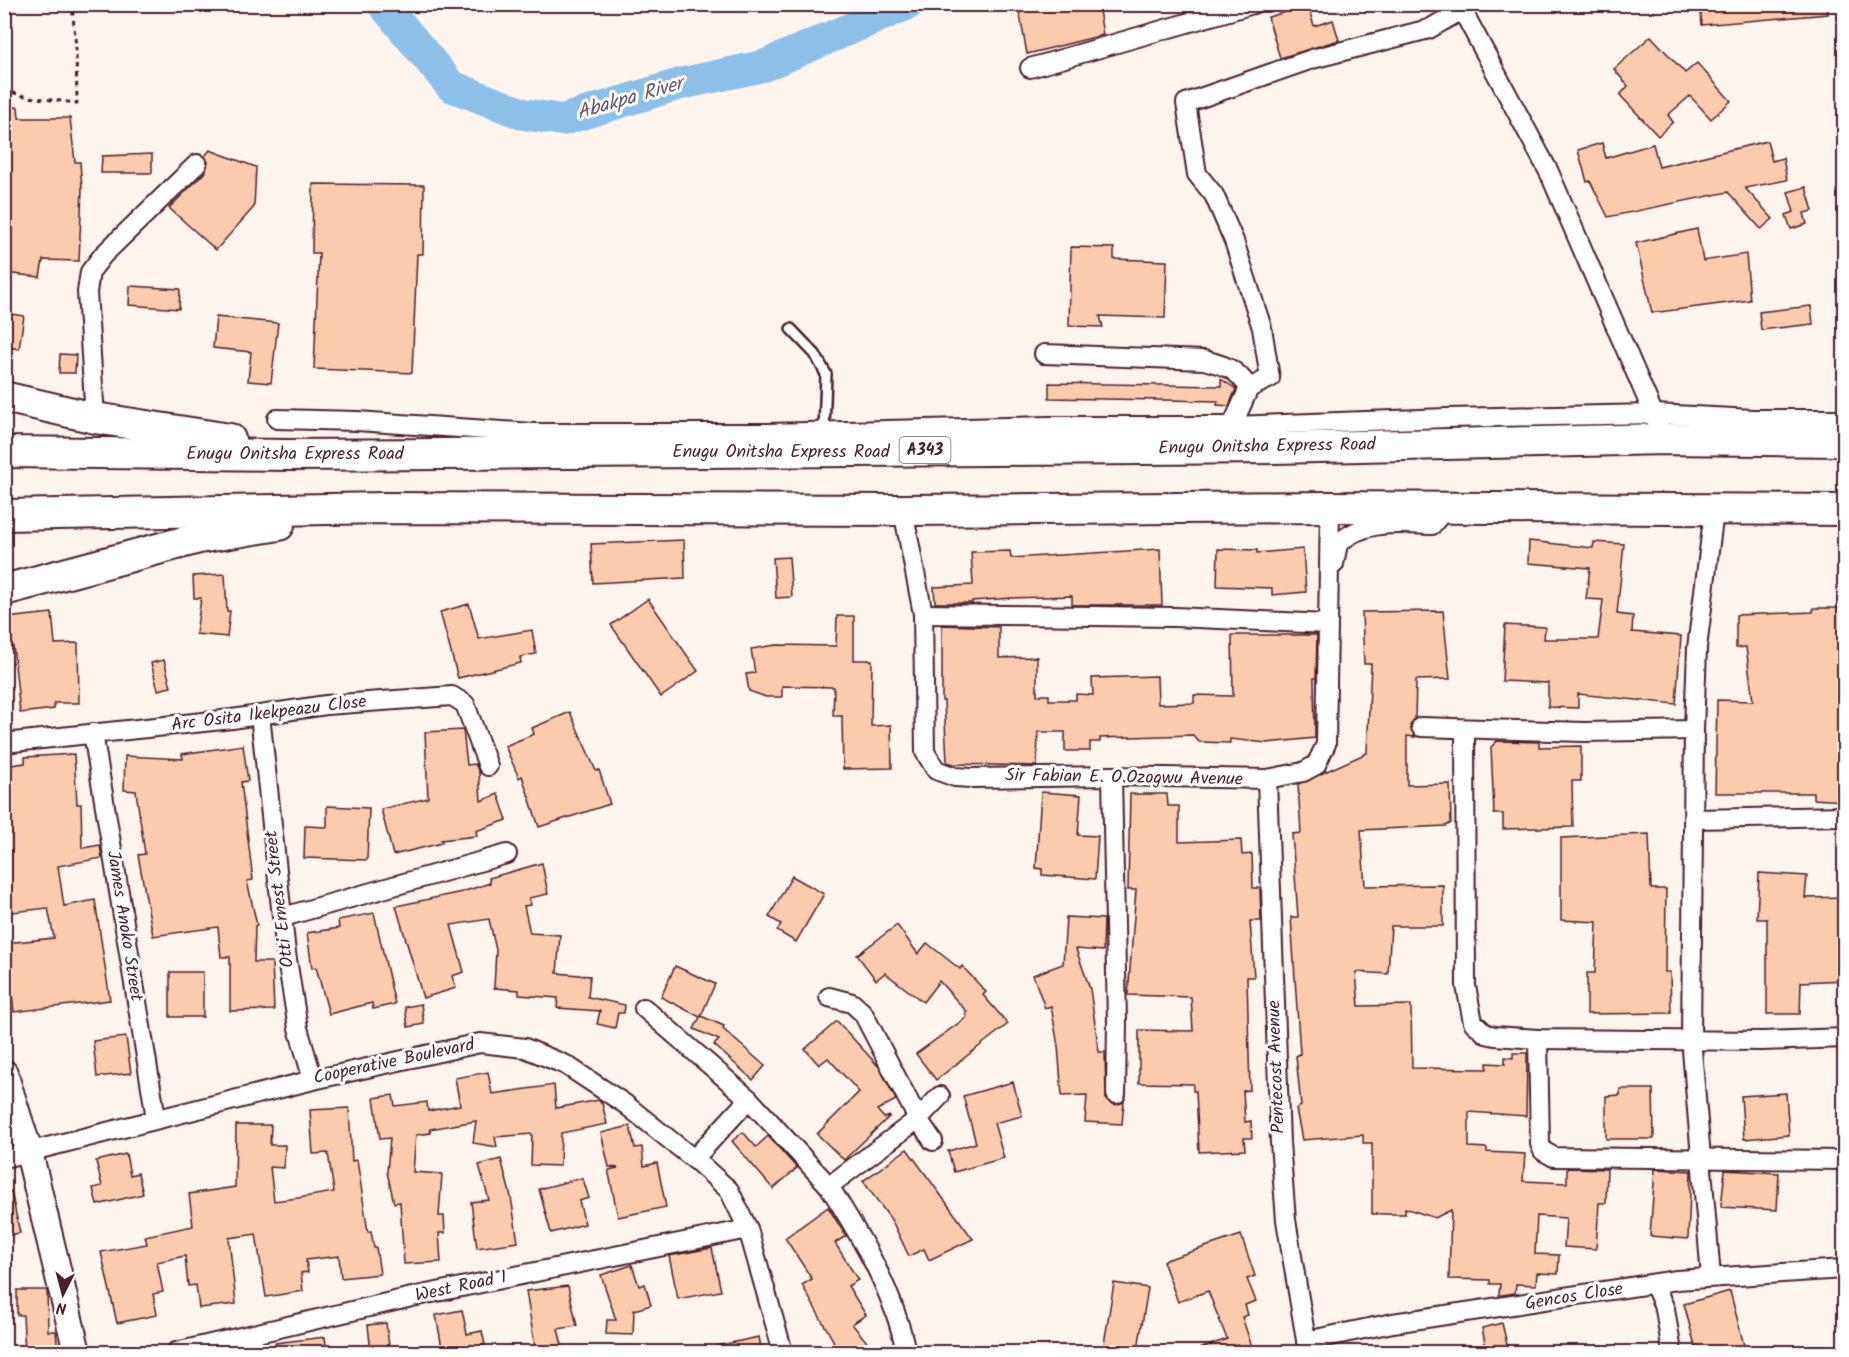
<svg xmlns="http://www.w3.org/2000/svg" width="1849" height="1357" viewBox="0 0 1849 1357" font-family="Kalam,sans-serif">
<rect width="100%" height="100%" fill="#fef4ee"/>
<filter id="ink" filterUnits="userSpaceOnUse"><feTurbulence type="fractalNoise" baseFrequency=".0167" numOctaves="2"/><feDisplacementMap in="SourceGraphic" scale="12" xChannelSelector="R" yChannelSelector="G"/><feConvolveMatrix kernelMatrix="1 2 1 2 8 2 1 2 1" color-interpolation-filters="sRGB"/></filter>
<g filter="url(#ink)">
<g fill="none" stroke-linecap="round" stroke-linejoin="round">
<!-- river -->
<path stroke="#8dc0e9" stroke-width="32" d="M 383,4 L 451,86 L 523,114 L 562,120 L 680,84 L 763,66 L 908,4"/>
</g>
<!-- building -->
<g fill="#fccaac" stroke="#4a1f2b" stroke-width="1.5">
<path d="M 1018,4 L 1098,4 L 1103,35 L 1027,54 Z"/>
<path d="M 1700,4 L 1827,4 L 1828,14 L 1702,25 Z"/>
<path d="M 1308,6 L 1314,26 L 1333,20 L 1339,40 L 1280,58 L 1268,17 Z"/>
<path d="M 1651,36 L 1685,73 L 1697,63 L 1731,101 L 1711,119 L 1690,96 L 1668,115 L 1673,122 L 1658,136 L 1620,95 L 1628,86 L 1614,69 Z"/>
<path d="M 18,107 L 19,118 L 70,118 L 75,162 L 80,162 L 82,189 L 79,261 L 43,260 L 40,277 L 4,273 L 4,108 Z"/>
<path d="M 1767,141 L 1772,161 L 1783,158 L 1787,180 L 1745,188 L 1773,219 L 1761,229 L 1728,192 L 1608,217 L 1590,181 L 1587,182 L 1578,150 L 1602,143 L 1606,158 L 1653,144 L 1659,167 Z"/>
<path d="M 210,150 L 256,167 L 254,207 L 216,250 L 169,208 L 205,172 L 208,162 L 205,156 Z"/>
<path d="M 152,154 L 152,173 L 101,173 L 102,156 Z"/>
<path d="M 313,184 L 424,185 L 423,254 L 417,254 L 412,373 L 314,369 L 319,253 L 312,253 Z"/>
<path d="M 1806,187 L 1813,211 L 1804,213 L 1807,224 L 1791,229 L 1786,215 L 1794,212 L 1788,192 Z"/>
<path d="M 1697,229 L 1703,261 L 1746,254 L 1750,300 L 1652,313 L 1636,243 Z"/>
<path d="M 1071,247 L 1114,248 L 1114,259 L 1167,261 L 1165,318 L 1100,316 L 1103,327 L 1069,326 Z"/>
<path d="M 130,286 L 180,289 L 179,309 L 129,305 Z"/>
<path d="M 1811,306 L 1813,324 L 1761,330 L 1759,312 Z"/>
<path d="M 4,313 L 24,316 L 19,349 L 4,346 Z"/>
<path d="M 216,317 L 278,323 L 271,383 L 248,381 L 251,352 L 213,348 Z"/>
<path d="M 60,354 L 76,355 L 75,373 L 59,373 Z"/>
<path d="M 1221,379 L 1236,389 L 1229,406 L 1217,405 L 1218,401 L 1049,398 L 1049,383 L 1221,386 Z"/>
<path d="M 684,540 L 685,578 L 593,583 L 591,544 Z"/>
<path d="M 1529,541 L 1593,548 L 1594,542 L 1624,544 L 1617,614 L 1633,616 L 1632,632 L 1681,636 L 1676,704 L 1578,694 L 1578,708 L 1548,707 L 1548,683 L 1502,681 L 1505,625 L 1545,627 L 1544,639 L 1598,639 L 1603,600 L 1586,599 L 1590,568 L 1528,563 Z"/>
<path d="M 1160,549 L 1162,605 L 1072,605 L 1072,596 L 1012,598 L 972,601 L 972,603 L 935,603 L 934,587 L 973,585 L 971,552 L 1010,551 L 1011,558 Z"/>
<path d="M 1218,549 L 1257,550 L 1257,553 L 1303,549 L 1306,592 L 1272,595 L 1272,588 L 1217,586 Z"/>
<path d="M 789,557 L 792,597 L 776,598 L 773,558 Z"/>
<path d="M 225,574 L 227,611 L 230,611 L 227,637 L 196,634 L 201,598 L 194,598 L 193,576 Z"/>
<path d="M 648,599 L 698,671 L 661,697 L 611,625 Z"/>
<path d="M 469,604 L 479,639 L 532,630 L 536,654 L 520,657 L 521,663 L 458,678 L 440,612 Z"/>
<path d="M 1813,608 L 1845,608 L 1845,801 L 1813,799 L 1813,793 L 1715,793 L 1717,700 L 1753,701 L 1746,647 L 1736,648 L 1736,615 L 1813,612 Z"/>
<path d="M 1443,611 L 1450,679 L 1416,680 L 1415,718 L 1410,726 L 1415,737 L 1407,736 L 1407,785 L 1450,784 L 1451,823 L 1446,826 L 1361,830 L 1365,886 L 1443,885 L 1443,926 L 1391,926 L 1388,974 L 1356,972 L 1359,1006 L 1411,1005 L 1412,1068 L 1487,1069 L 1487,1063 L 1505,1064 L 1505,1057 L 1513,1058 L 1513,1053 L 1527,1053 L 1526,1116 L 1469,1112 L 1469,1147 L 1487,1148 L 1487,1152 L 1525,1154 L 1523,1181 L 1567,1183 L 1567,1168 L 1607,1169 L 1606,1203 L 1599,1203 L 1596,1249 L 1564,1247 L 1566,1218 L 1537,1216 L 1535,1254 L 1559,1255 L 1558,1274 L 1537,1273 L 1536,1285 L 1516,1284 L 1515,1293 L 1502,1295 L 1499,1295 L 1500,1284 L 1490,1284 L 1490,1280 L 1449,1279 L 1451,1210 L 1435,1218 L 1405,1208 L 1405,1214 L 1372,1214 L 1372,1143 L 1363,1143 L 1363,1135 L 1302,1140 L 1296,1109 L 1301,1106 L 1296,1056 L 1300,1054 L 1291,917 L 1298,917 L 1292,834 L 1301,833 L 1298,784 L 1367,753 L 1371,664 L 1364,664 L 1362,612 Z"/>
<path d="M 52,613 L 55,644 L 78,643 L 79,703 L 54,703 L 54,709 L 20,713 L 13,646 L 9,647 L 6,618 Z"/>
<path d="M 837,616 L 854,616 L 854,660 L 872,660 L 871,726 L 891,725 L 892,768 L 843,769 L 842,716 L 833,716 L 834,687 L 782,686 L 782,697 L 766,697 L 749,691 L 746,674 L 755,673 L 751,649 L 776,645 L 836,646 Z"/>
<path d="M 942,625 L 999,627 L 999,658 L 1037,657 L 1037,695 L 1049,695 L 1049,700 L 1076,700 L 1076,694 L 1093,695 L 1092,678 L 1157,676 L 1158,704 L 1194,703 L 1194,695 L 1233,696 L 1232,635 L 1317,635 L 1316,678 L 1314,678 L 1315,738 L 1267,743 L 1230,739 L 1230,743 L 1199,742 L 1193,735 L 1100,738 L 1100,742 L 1090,742 L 1090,751 L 1065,751 L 1065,732 L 1038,732 L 1037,766 L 954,764 L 947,762 L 944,701 L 942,701 Z"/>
<path d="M 164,660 L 171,687 L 158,690 L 151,663 Z"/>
<path d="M 570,712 L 596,771 L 599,770 L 610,804 L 539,827 L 522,776 L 519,778 L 505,746 L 534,734 L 532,728 Z"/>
<path d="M 463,730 L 467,765 L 475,764 L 479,772 L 481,801 L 498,794 L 507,820 L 476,831 L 477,836 L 441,840 L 442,843 L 393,855 L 381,809 L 428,798 L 425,732 Z"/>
<path d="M 1497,741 L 1539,742 L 1539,747 L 1581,746 L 1581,781 L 1572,781 L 1573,827 L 1503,829 L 1503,814 L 1494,814 L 1491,747 Z"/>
<path d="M 243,745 L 248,781 L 241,782 L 253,880 L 247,881 L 257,925 L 255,926 L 254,962 L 272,962 L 274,1010 L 230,1011 L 230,957 L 221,957 L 218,927 L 153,936 L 138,855 L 145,854 L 136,791 L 124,790 L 125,756 L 183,759 L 182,754 Z"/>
<path d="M 74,754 L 77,804 L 81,804 L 82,848 L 100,845 L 102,858 L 58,866 L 64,906 L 95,900 L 110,1000 L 14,1012 L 6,943 L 54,938 L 48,908 L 4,913 L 4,766 L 25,763 L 25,757 Z"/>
<path d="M 1041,792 L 1081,795 L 1078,835 L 1098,836 L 1095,879 L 1042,875 L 1042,869 L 1036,868 Z"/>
<path d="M 1130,794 L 1167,794 L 1168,806 L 1179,806 L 1179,842 L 1241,840 L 1242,855 L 1252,854 L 1253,888 L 1260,888 L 1261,921 L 1250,921 L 1254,977 L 1247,977 L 1250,1090 L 1243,1091 L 1245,1122 L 1251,1121 L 1252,1138 L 1244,1138 L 1245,1150 L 1199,1152 L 1196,1091 L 1193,1091 L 1193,1084 L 1139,1083 L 1139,1030 L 1193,1031 L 1191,997 L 1128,995 L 1136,890 L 1128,890 Z"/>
<path d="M 327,806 L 369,808 L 367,860 L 304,858 L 305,826 L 327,827 Z"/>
<path d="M 1649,834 L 1651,889 L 1666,889 L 1665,972 L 1670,972 L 1671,1013 L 1587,1014 L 1587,973 L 1595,973 L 1597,922 L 1561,920 L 1561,838 Z"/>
<path d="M 542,863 L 548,894 L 529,898 L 531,905 L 524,906 L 530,933 L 560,935 L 557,973 L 590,976 L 588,997 L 625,1005 L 624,1013 L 618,1013 L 615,1028 L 597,1024 L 600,1011 L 557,1008 L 558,998 L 519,995 L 519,990 L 494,988 L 496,950 L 489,919 L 451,925 L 464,972 L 452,976 L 456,988 L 423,998 L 396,906 L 462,892 L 490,883 L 489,878 Z"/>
<path d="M 1759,873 L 1807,876 L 1805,898 L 1845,897 L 1845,980 L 1801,982 L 1800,1014 L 1767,1014 L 1767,919 L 1757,919 Z"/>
<path d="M 792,876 L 824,894 L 796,942 L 777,931 L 781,924 L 769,917 Z"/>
<path d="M 374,913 L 395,1004 L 373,1009 L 372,1003 L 329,1014 L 316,967 L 312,968 L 307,933 L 339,928 L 338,920 Z"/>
<path d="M 1066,917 L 1104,919 L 1103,951 L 1076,949 L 1090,989 L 1099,1052 L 1105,1052 L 1106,1099 L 1115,1105 L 1124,1102 L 1122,1124 L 1085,1122 L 1087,1095 L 1062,1096 L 1058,1046 L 1051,1006 L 1045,1008 L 1033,975 L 1063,964 Z"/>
<path d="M 897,925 L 918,954 L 927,943 L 960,969 L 962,966 L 986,992 L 983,995 L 1008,1024 L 936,1080 L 916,1054 L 967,1017 L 965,1014 L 967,1012 L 939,981 L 923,1002 L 885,973 L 876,980 L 857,955 Z"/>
<path d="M 675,966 L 715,984 L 701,1016 L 724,1026 L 723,1029 L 765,1066 L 753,1080 L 714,1045 L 719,1040 L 694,1029 L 700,1017 L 661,997 Z"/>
<rect x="170" y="972" width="33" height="45"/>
<path d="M 421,1004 L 424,1024 L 408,1027 L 405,1007 Z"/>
<path d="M 837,1021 L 879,1067 L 896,1100 L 877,1110 L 884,1118 L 890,1116 L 844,1160 L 817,1134 L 859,1092 L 828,1058 L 819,1065 L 805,1049 Z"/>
<path d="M 126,1037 L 131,1073 L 97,1077 L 93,1041 Z"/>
<path d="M 488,1072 L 492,1094 L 554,1085 L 556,1108 L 599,1100 L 602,1103 L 607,1124 L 561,1133 L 560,1166 L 531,1165 L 532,1134 L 495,1137 L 497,1147 L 473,1143 L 476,1121 L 430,1129 L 431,1133 L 416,1135 L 413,1172 L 442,1174 L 439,1216 L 444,1216 L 445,1233 L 439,1233 L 441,1262 L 404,1264 L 400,1202 L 394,1203 L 387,1172 L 390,1138 L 380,1139 L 374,1098 L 393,1095 L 395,1106 L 427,1102 L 428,1111 L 460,1105 L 455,1078 Z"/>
<path d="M 1013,1082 L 1022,1116 L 994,1123 L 1004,1158 L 954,1172 L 948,1151 L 976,1143 L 963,1096 Z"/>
<path d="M 1620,1089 L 1653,1089 L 1654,1139 L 1606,1139 L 1606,1096 L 1620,1095 Z"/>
<path d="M 1786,1093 L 1789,1135 L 1744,1139 L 1741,1096 Z"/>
<path d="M 349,1108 L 352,1161 L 357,1160 L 368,1232 L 371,1231 L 374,1248 L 376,1247 L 380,1274 L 341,1278 L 339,1256 L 306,1260 L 308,1272 L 301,1273 L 303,1291 L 266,1297 L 256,1234 L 229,1238 L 236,1304 L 199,1308 L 196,1285 L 188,1286 L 185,1256 L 157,1262 L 163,1292 L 153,1294 L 157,1315 L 117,1323 L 101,1252 L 147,1244 L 145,1236 L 193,1226 L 189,1194 L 235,1187 L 236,1125 L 271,1125 L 270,1145 L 285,1145 L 284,1168 L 270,1167 L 274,1201 L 298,1198 L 334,1192 L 328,1153 L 313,1154 L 310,1110 Z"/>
<path d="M 630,1126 L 635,1148 L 642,1147 L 644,1166 L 657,1163 L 666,1207 L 618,1217 L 609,1174 L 609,1170 L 618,1168 L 609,1167 L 601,1133 Z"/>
<path d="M 743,1132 L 756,1147 L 768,1136 L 797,1168 L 773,1189 L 732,1141 Z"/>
<path d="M 907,1149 L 973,1239 L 929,1260 L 924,1249 L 909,1256 L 892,1221 L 863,1181 Z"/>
<path d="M 126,1154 L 130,1175 L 138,1173 L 143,1194 L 97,1205 L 93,1188 L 102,1186 L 96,1161 Z"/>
<path d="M 501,1159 L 511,1197 L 518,1242 L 477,1248 L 471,1202 L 489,1200 L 479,1165 Z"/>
<path d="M 1655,1169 L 1691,1171 L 1688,1239 L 1650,1236 Z"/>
<path d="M 1725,1170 L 1779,1173 L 1777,1210 L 1721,1207 Z"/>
<path d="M 577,1179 L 583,1179 L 589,1198 L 579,1201 L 585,1224 L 551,1233 L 539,1189 Z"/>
<path d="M 4,1191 L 11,1191 L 20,1233 L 4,1236 Z"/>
<path d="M 828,1207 L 846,1236 L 835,1243 L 858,1280 L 848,1286 L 866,1315 L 852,1324 L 876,1353 L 822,1353 L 834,1342 L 802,1285 L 812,1279 L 785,1238 Z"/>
<path d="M 1241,1235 L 1255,1276 L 1247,1279 L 1256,1301 L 1245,1305 L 1248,1315 L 1242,1317 L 1254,1353 L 1196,1353 L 1196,1350 L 1227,1339 L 1208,1291 L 1178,1302 L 1163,1261 Z"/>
<path d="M 712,1248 L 721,1291 L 678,1299 L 669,1256 Z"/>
<path d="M 632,1265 L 639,1286 L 645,1284 L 651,1305 L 634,1310 L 633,1335 L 606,1334 L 607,1320 L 616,1320 L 601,1275 Z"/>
<path d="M 1114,1283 L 1148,1288 L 1138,1349 L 1104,1344 Z"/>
<path d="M 568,1286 L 577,1326 L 558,1329 L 564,1353 L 536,1353 L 526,1291 Z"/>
<path d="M 17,1290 L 47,1290 L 48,1331 L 56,1331 L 58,1353 L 25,1353 L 23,1315 L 17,1315 Z"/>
<path d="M 1730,1291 L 1746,1353 L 1697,1353 L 1684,1304 Z"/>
<path d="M 462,1310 L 467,1334 L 482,1331 L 485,1345 L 443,1353 L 436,1315 Z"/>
<path d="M 386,1323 L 390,1353 L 371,1353 L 368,1325 Z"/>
<path d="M 1502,1323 L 1509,1353 L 1487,1353 L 1482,1328 Z"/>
<path d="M 325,1337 L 327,1353 L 276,1353 L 275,1343 Z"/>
<path d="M 759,1337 L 762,1353 L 717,1353 L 716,1346 Z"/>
</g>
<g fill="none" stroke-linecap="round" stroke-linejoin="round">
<defs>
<path id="service" d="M 791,329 L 815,354 L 826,374 L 824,432"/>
<g id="minor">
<path d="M 1459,4 L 1549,172 L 1658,424"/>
<path d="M 1030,68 L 1253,4"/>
<path d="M 1044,354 L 1204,360 C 1226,366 1236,368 1249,388 L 1232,426"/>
<path d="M 1249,388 L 1270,378 L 1262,328 L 1234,241 L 1214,195 L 1197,174 L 1186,103 L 1312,59 L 1429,29 L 1462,10"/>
<path d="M 95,418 L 87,292 L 90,272 L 103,255 L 197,164"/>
<path d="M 277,419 L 357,421 L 533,433 L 767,433 L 1048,426 L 1232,426 L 1447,418 L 1654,414 L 1753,419 L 1844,419"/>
<path d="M 903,510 L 923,614 L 925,752 L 936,770 L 955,777 L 971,778 L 1112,776 L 1267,779 L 1303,772 L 1316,765 L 1326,744 L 1330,507"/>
<path d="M 1334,564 L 1338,544 C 1364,519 1399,524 1432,525 L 1445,509"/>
<path d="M 923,614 L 1175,617 L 1327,624"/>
<path d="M 260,715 L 286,953 L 298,1028 L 313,1080"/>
<path d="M 1421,727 L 1584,732 L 1694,730"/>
<path d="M 1465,729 L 1466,986 L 1473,1022 L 1486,1034 L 1495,1036 L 1538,1039 L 1763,1041 L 1844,1038"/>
<path d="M 93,733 L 156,1118"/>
<path d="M 4,743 L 232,719 L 326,705 L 452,696 L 465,704 L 488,766"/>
<path d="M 1112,776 L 1117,1022 L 1116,1094"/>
<path d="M 1267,779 L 1280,1143 L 1286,1220 L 1308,1352"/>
<path d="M 1693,819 L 1844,816"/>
<path d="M 283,917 L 507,854"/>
<path d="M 829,997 L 852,1003 L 863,1013 L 918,1119 L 933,1141"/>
<path d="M 644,1008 L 749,1099 L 829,1186 L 918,1119 L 940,1096"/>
<path d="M 1538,1039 L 1540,1144 L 1543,1151 L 1554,1157 L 1844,1160"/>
<path d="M 4,1158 L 313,1080 L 480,1043 L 525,1048 L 566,1065 L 625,1104 L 700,1164 L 729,1190 L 748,1229 L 783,1352"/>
<path d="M 694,1159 L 749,1099"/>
<path d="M 829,1186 C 862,1239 894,1291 906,1352"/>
<path d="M 1711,1277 L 1691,1038 L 1694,730 L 1697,648 L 1714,511"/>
<path d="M 1654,1284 L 1665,1309 L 1672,1352"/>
<path d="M 1306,1341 L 1393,1323 L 1677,1280 L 1844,1269"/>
<path d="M 176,1352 L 412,1297 L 748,1229"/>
</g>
<path id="secondary" d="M 4,1073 L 29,1152 L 77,1352"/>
<g id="trunk">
<path d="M 4,397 L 95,418 L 230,439"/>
<path d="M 4,452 L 289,455 L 1275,448 L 1664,439 L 1844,441"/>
<path d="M 4,515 L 384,508 L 903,510 L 1330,507 L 1844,510"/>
<path d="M 4,590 L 199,538 L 279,525"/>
</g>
</defs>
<!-- service casing -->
<use href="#service" stroke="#4a1f2b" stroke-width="14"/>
<!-- minor casing -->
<use href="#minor" stroke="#4a1f2b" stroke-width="22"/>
<!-- secondary casing -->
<use href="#secondary" stroke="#4a1f2b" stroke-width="30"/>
<!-- trunk casing -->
<use href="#trunk" stroke="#4a1f2b" stroke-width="34"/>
<!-- path -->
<path stroke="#4a1f2b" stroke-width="3" stroke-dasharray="4.5 4.5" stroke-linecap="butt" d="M 4,90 L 28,97 L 77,103 L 76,49 L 72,4"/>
<!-- service -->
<use href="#service" stroke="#fff" stroke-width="9"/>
<!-- minor -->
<use href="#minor" stroke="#fff" stroke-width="18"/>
<!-- secondary -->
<use href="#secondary" stroke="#fff" stroke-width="26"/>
<!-- trunk -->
<use href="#trunk" stroke="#fff" stroke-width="30"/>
</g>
</g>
<g text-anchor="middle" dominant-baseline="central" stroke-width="6" stroke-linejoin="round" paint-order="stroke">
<!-- shield labels -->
<rect fill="#fff" stroke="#80626b" stroke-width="1.5" x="899.5" y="437" width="51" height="26" rx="4.5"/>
<g font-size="16" font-weight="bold" fill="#4a1f2b">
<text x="925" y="450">A343</text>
</g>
<!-- street labels -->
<g font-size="18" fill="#4a1f2b" stroke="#fff">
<text transform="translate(1267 447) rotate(-1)">Enugu Onitsha Express Road</text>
<text x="781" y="452">Enugu Onitsha Express Road</text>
<text x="295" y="454">Enugu Onitsha Express Road</text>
<text transform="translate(269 714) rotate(-7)">Arc Osita Ikekpeazu Close</text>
<text transform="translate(1124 778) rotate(1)">Sir Fabian E. O.Ozogwu Avenue</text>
<text transform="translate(280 899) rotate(-97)">Otti Ernest Street</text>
<text transform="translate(124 926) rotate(81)">James Anoko Street</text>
<text transform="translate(394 1062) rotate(-12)">Cooperative Boulevard</text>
<text transform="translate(1277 1067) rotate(-92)">Pentecost Avenue</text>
<text transform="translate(461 1287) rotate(-12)">West Road 1</text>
<text transform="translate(1574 1297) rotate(-9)">Gencos Close</text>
</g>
<!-- water labels -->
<g font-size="20" font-style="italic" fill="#61576e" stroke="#fff">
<text transform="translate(630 99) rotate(-16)">Abakpa River</text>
</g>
</g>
<!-- margin -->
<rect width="1849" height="1357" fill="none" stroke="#fff" stroke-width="24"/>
<rect x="12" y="12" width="1825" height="1333" fill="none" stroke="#4a1f2b" stroke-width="2" filter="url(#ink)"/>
<!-- north arrow -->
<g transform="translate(63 1294) rotate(186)" stroke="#ffffff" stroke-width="4.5" paint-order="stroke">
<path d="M0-4.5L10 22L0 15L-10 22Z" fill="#4a1f2b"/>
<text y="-9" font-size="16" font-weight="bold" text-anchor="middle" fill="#4a1f2b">N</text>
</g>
</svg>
